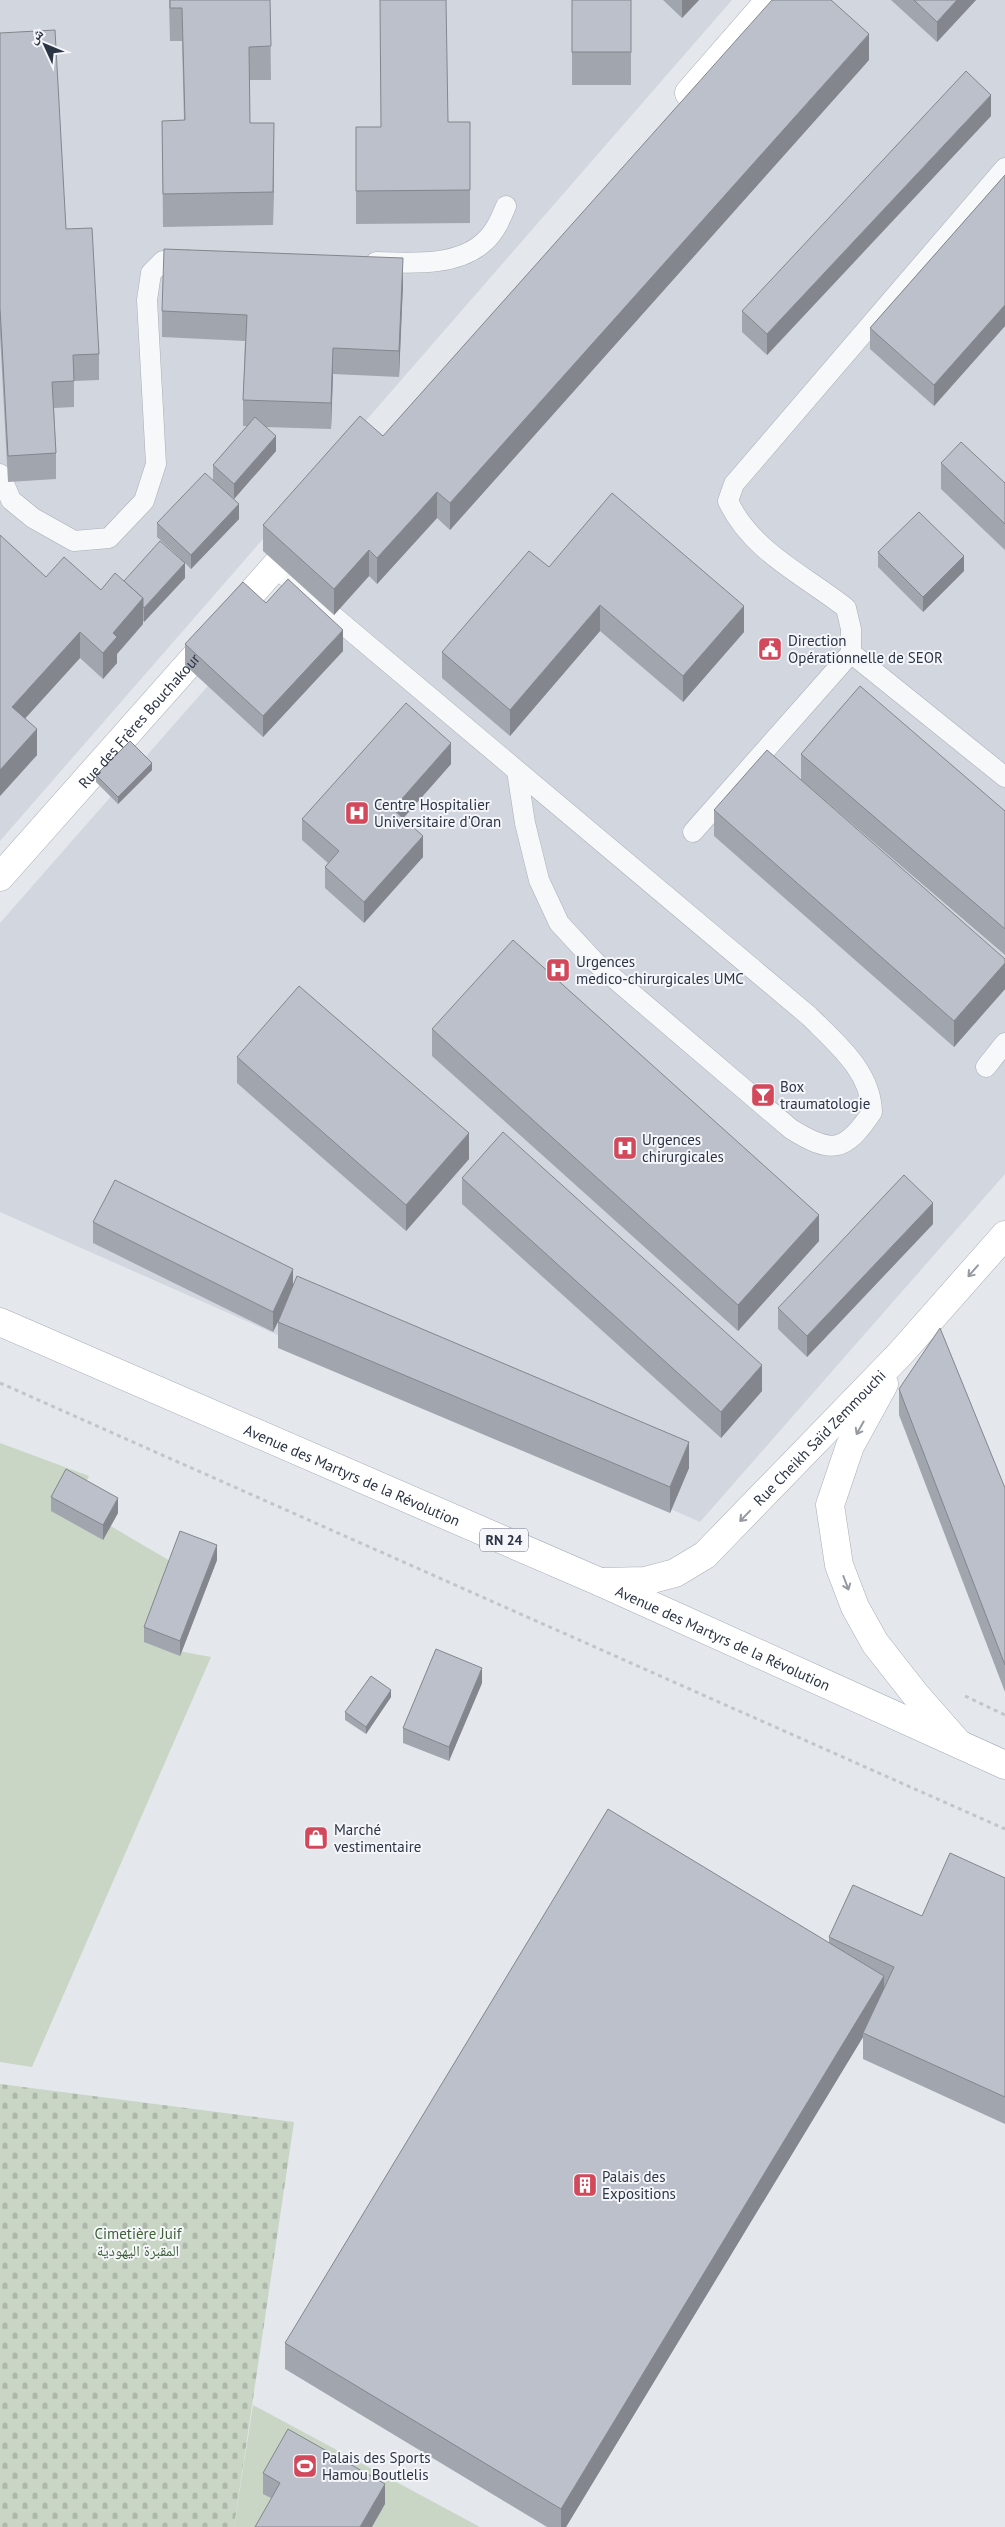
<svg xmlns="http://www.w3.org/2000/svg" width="1005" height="2527" viewBox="0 0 1005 2527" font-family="'PT Sans','Noto Naskh Arabic',sans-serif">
<defs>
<pattern id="cemetery-stones" width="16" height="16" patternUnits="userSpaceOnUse" patternTransform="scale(1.25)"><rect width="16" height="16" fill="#c9d6c5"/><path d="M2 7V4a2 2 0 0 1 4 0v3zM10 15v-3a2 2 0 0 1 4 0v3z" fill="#adb8ab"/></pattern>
</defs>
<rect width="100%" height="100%" fill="#e4e7ec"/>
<!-- built -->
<g fill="#d2d6de">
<path d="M 0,0 L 732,0 L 0,841 Z"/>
<path d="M 809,0 L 1005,0 L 1005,1174 L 700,1522 L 0,1212 L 0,923 Z"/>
</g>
<!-- cemetery -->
<path fill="url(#cemetery-stones)" d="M 0,2084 L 294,2122 L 234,2527 L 0,2527 Z"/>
<!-- garden -->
<g fill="#c9d6c5">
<path d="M 0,1443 L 89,1476 L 75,1505 L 199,1578 L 168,1649 L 211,1657 L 32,2067 L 0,2062 Z"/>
<path d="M 253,2405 L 480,2527 L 234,2527 Z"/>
</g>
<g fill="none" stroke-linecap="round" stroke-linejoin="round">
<defs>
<g id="lane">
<path d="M 376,262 C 410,263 457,267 484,242 C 495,233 501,218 506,206"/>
<path d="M 0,474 L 11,500 L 33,518 L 74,541 L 109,538 L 144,501 L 156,464 L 147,300 L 151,273 L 163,261 L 189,260"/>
<path d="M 275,567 L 809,1016 C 836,1043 871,1071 872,1112 C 845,1153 831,1154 791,1129 L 595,962 L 559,923 L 539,880 L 525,823 L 517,771"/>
<path d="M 851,653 L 1005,777"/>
<path d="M 693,832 L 851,653 L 851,629 L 846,608 C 804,575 751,551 728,501 L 734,484 L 1005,168"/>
<path d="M 986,1067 L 1005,1043"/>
</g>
<g id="secondary">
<path d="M 689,93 L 770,0"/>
<path id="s1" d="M 0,877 L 303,535"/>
<path d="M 884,1384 L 850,1446 L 830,1505 L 839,1565 L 855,1607 L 875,1643 L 915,1694 L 958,1743"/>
<path id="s2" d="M 600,1582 L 645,1581 L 675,1573 L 705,1555 L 900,1354 L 1005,1235"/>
</g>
<g id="primary">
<path id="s3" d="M 0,1322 L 600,1582 L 1005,1765"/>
</g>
</defs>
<!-- lane casing -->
<use href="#lane" stroke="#a9aeb7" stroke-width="21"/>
<!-- secondary casing -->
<use href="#secondary" stroke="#a9aeb7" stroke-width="29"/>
<!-- primary casing -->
<use href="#primary" stroke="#a3abb8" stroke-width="29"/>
<!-- path -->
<g stroke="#c2c5cb" stroke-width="3" stroke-dasharray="4 4" stroke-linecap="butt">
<path d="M 0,1383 L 1005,1829"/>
<path d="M 965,1696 L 1005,1715"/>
</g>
<!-- lane -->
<use href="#lane" stroke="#f7f8fa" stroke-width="20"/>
<!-- secondary -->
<use href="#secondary" stroke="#fff" stroke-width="28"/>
<!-- primary -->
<use href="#primary" stroke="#fff" stroke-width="28"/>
</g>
<!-- wall -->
<g fill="#a1a5ae">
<path d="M 169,0 L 270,0 L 271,80 L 250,80 L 250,123 L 274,157 L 273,225 L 163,227 L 162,121 L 184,121 L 182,41 L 170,41 Z"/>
<rect x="572" y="0" width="59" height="85"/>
<path d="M 663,0 L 699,0 L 682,18 Z"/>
<path d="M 891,0 L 976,0 L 937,42 Z"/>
<path d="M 0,33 L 66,229 L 99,354 L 99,380 L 74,381 L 74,407 L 54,408 L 56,453 L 56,479 L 8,482 L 0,334 Z"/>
<path d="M 869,60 L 450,530 L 437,518 L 377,584 L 369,576 L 334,615 L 263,551 L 263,525 L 383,436 Z"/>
<path d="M 991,116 L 767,355 L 742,332 L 742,311 Z"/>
<path d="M 448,122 L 470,122 L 470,223 L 356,224 L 356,127 L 380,127 Z"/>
<path d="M 1005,175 L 1005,326 L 934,406 L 870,349 L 870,328 Z"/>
<path d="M 403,284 L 399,377 L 333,374 L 331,429 L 265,427 L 276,451 L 234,499 L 215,483 L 239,519 L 191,569 L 185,563 L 185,578 L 144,622 L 143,621 L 143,624 L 117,654 L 117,663 L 103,679 L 80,658 L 25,718 L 37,755 L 0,796 L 46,577 L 101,590 L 180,558 L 157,537 L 157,523 L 213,480 L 213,465 L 247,426 L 243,426 L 243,400 L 245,341 L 162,337 L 162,311 Z"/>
<path d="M 941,463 L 1005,483 L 1005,550 L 941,489 Z"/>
<path d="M 878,552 L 964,571 L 923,612 L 878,567 Z"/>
<path d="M 549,567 L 744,632 L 683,702 L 600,631 L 510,736 L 442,678 L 442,652 Z"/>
<path d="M 266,603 L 343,651 L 263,737 L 185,665 L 185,644 Z"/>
<path d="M 801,754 L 1005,811 L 1005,955 L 801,780 Z"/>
<path d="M 451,764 L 403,818 L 423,857 L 364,923 L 325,888 L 325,867 L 328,863 L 302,840 L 302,819 Z"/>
<path d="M 152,770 L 118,804 L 96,782 L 96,775 Z"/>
<path d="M 714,810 L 1005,959 L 1005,989 L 954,1047 L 714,836 Z"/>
<path d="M 432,1029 L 819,1241 L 738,1331 L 432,1056 Z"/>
<path d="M 237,1057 L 469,1159 L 406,1231 L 237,1083 Z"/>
<path d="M 462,1178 L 762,1391 L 721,1438 L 462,1204 Z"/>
<path d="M 93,1222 L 293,1285 L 689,1468 L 670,1513 L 278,1348 L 278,1322 L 279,1320 L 273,1332 L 93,1243 Z"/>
<path d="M 933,1224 L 807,1357 L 778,1329 L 778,1308 Z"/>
<path d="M 899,1389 L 1005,1488 L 1005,1692 L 899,1415 Z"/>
<path d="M 51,1497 L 118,1513 L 103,1540 L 51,1511 Z"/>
<path d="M 217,1560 L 180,1656 L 144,1642 L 144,1627 Z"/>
<path d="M 482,1683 L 449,1761 L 403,1743 L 403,1728 Z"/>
<path d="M 391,1697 L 366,1734 L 345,1720 L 345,1712 Z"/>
<path d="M 1005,1878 L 1005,2124 L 863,2059 L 863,2037 L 566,2527 L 547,2527 L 285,2369 L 285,2343 L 829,1943 L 829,1937 L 922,1916 Z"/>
<path d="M 263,2473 L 385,2504 L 271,2498 L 263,2494 Z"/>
</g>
<!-- shaded-wall -->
<g fill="#83868d">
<path d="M 682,0 L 699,0 L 682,18 Z"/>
<path d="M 957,0 L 976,0 L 937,42 L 937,22 Z"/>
<path d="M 869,34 L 869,60 L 450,530 L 450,503 Z"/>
<path d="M 991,95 L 991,116 L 767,355 L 767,334 Z"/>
<path d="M 274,123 L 274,157 L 273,225 L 273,192 Z"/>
<path d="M 403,258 L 403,284 L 399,377 L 399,351 Z"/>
<path d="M 1005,305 L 1005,326 L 934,406 L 934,385 Z"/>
<path d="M 333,348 L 333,374 L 331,429 L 331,403 Z"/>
<path d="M 276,436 L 276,451 L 234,499 L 234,484 Z"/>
<path d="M 437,492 L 437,518 L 377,584 L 377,558 Z"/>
<path d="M 239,504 L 239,519 L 191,569 L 191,555 Z"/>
<path d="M 369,550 L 369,576 L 334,615 L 334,589 Z"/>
<path d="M 964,556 L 964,571 L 923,612 L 923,597 Z"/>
<path d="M 185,563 L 185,578 L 144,622 L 144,608 Z"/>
<path d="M 143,598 L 143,624 L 117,654 L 117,663 L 103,679 L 103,653 L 113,633 Z"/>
<path d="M 600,605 L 600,631 L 510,736 L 510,710 Z"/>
<path d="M 744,606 L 744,632 L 683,702 L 683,676 Z"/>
<path d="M 343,630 L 343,651 L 263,737 L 263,716 Z"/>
<path d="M 80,632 L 80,658 L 12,733 L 12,707 Z"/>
<path d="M 37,729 L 37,755 L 0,796 L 0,770 Z"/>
<path d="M 451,743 L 451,764 L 393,830 L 393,809 Z"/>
<path d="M 152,763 L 152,770 L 118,804 L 118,797 Z"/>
<path d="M 423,836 L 423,857 L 364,923 L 364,902 Z"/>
<path d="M 1005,963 L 1005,989 L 954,1047 L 954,1021 Z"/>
<path d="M 469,1133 L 469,1159 L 406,1231 L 406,1205 Z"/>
<path d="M 933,1203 L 933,1224 L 807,1357 L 807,1336 Z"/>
<path d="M 819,1215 L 819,1241 L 738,1331 L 738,1305 Z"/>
<path d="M 293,1269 L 293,1290 L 273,1332 L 273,1312 Z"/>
<path d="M 762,1365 L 762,1391 L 721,1438 L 721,1412 Z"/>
<path d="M 689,1442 L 689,1468 L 670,1513 L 670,1487 Z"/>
<path d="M 118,1498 L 118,1513 L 103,1540 L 103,1525 Z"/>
<path d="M 217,1545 L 217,1560 L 180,1656 L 180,1641 Z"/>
<path d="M 482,1668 L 482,1683 L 449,1761 L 449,1747 Z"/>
<path d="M 391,1690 L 391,1697 L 366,1734 L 366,1727 Z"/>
<path d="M 884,1976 L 884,2002 L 863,2033 L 863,2037 L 566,2527 L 561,2527 L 561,2509 Z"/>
<path d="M 385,2484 L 385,2504 L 372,2527 L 360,2527 Z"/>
</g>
<!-- building -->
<g fill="#bbc0ca" stroke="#83868d">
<path d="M 170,0 L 270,0 L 271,46 L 249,47 L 250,123 L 274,123 L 273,192 L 163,194 L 162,121 L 185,120 L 182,8 L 170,8 Z"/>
<path d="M 380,0 L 446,0 L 448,122 L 470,122 L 470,190 L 356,191 L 356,127 L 381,127 Z"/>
<rect x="572" y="0" width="59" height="52"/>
<path d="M 772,0 L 831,0 L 869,34 L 450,503 L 437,492 L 377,558 L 369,550 L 334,589 L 263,525 L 360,416 L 383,436 Z"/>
<path d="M 914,0 L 957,0 L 937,22 Z"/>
<path d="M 55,30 L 66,229 L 92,228 L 99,354 L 73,355 L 74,381 L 52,382 L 56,453 L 8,456 L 0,308 L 0,33 Z"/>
<path d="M 966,71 L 991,95 L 767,334 L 742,311 Z"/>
<path d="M 1005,175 L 1005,305 L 934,385 L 870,328 Z"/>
<path d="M 164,249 L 403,258 L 399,351 L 333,348 L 331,403 L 243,400 L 247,315 L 162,311 Z"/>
<path d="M 255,417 L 276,436 L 234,484 L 213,465 Z"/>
<path d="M 961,442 L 1005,483 L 1005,524 L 941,463 Z"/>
<path d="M 205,473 L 239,504 L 191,555 L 157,523 Z"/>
<path d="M 612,493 L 744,606 L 683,676 L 600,605 L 510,710 L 442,652 L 529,551 L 549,567 Z"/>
<path d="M 919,512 L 964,556 L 923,597 L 878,552 Z"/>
<path d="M 0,535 L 46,577 L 64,557 L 101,590 L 115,573 L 143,598 L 113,633 L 117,637 L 103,653 L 80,632 L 12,707 L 37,729 L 0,770 Z"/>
<path d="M 160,541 L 185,563 L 144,608 L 143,607 L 143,598 L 124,581 Z"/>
<path d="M 288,579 L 343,630 L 263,716 L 185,644 L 243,582 L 266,603 Z"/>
<path d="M 860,686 L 1005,811 L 1005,929 L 801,754 Z"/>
<path d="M 406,703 L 451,743 L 393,809 L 423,836 L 364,902 L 325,867 L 339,851 L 302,819 Z"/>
<path d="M 130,741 L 152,763 L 118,797 L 96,775 Z"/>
<path d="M 767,750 L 1005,959 L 1005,963 L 954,1021 L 714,810 Z"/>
<path d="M 513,940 L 819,1215 L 738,1305 L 432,1029 Z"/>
<path d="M 299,986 L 469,1133 L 406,1205 L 237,1057 Z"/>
<path d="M 503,1132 L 762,1365 L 721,1412 L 462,1178 Z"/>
<path d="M 904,1175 L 933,1203 L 807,1336 L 778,1308 Z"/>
<path d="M 115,1180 L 293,1269 L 273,1312 L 93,1222 Z"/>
<path d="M 297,1276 L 689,1442 L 670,1487 L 278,1322 Z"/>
<path d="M 940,1328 L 1005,1488 L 1005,1665 L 899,1389 Z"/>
<path d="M 66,1469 L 118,1498 L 103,1525 L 51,1497 Z"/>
<path d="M 180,1531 L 217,1545 L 180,1641 L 144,1627 Z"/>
<path d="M 436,1649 L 482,1668 L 449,1747 L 403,1728 Z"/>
<path d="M 371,1676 L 391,1690 L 366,1727 L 345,1712 Z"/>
<path d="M 608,1809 L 884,1976 L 561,2509 L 285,2343 Z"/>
<path d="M 950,1853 L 1005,1878 L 1005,2097 L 863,2033 L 894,1967 L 829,1937 L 853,1885 L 922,1916 Z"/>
<path d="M 288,2429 L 385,2484 L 360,2527 L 255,2527 L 280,2483 L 263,2473 Z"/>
</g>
<!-- one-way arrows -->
<defs><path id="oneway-shaft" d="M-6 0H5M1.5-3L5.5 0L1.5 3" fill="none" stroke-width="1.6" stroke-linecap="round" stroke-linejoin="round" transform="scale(1.25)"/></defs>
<g stroke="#959aa2">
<use href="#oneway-shaft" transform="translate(973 1271) rotate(131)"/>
<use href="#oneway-shaft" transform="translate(860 1428) rotate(119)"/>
<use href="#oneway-shaft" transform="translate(745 1516) rotate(134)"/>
<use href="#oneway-shaft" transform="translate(846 1583) rotate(69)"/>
</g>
<!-- icons -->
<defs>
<symbol id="civic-square" viewBox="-11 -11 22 22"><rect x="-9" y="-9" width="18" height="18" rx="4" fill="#d1495b" stroke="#f4f6f9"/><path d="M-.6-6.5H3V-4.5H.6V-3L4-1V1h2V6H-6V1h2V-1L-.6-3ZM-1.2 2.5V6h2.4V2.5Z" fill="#fff"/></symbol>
<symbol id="hospital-square" viewBox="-11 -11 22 22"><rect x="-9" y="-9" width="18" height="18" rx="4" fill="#d1495b" stroke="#f4f6f9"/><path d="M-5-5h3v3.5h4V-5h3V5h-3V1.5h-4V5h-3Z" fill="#fff"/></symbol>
<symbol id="bar-square" viewBox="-11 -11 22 22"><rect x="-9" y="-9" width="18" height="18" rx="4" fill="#d1495b" stroke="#f4f6f9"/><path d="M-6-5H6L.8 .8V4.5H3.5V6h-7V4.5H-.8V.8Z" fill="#fff"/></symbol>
<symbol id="shop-square" viewBox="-11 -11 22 22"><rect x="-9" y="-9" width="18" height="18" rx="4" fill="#d1495b" stroke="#f4f6f9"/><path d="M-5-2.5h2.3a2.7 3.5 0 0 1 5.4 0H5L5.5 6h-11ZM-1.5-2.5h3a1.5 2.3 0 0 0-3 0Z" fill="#fff"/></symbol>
<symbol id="building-square" viewBox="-11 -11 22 22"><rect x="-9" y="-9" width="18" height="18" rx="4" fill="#d1495b" stroke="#f4f6f9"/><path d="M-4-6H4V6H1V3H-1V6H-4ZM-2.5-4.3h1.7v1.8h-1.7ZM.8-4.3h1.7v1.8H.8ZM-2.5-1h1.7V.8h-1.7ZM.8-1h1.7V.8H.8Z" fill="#fff"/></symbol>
<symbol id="stadium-square" viewBox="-11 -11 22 22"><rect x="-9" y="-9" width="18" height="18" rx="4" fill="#d1495b" stroke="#f4f6f9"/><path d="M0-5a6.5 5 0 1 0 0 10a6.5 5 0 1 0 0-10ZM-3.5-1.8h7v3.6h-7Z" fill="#fff"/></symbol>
</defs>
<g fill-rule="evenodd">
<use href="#civic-square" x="756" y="635" width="28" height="28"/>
<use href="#hospital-square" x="343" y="799" width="28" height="28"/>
<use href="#hospital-square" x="544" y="956" width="28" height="28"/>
<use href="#bar-square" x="749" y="1081" width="28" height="28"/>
<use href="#hospital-square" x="611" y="1134" width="28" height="28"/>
<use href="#shop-square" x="302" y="1824" width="28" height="28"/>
<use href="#building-square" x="571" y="2171" width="28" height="28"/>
<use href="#stadium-square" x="291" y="2452" width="28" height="28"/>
</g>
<g text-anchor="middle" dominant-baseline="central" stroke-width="4" stroke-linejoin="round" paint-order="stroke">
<!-- shield labels -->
<rect fill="#f4f6f9" stroke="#676e7b" stroke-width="1" x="480" y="1528.5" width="48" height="23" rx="4"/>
<g font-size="14" font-weight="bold" fill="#2b3445">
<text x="504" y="1540">RN 24</text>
</g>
<!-- poi labels -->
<g font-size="15" fill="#2b3445" stroke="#f4f6f9" text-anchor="start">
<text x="788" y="640">Direction<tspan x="788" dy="17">Opérationnelle de SEOR</tspan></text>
<text x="374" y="804">Centre Hospitalier<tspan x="374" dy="17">Universitaire d'Oran</tspan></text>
<text x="576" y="961">Urgences<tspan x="576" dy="17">medico-chirurgicales UMC</tspan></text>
<text x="780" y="1086">Box<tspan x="780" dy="17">traumatologie</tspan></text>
<text x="642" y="1139">Urgences<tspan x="642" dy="17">chirurgicales</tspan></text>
<text x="334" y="1829">Marché<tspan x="334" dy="17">vestimentaire</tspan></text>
<text x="602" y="2176">Palais des<tspan x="602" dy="17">Expositions</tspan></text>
<text x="322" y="2457">Palais des Sports<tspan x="322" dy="17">Hamou Boutlelis</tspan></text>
</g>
<!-- street labels -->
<g font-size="15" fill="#2b3445" stroke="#f4f6f9">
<text stroke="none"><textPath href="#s1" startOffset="209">Rue des Frères Bouchakour</textPath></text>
<text stroke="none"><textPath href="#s2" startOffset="275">Rue Cheikh Saïd Zemmouchi</textPath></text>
<text stroke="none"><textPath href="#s3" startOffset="384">Avenue des Martyrs de la Révolution</textPath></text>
<text stroke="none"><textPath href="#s3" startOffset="789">Avenue des Martyrs de la Révolution</textPath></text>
</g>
<!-- park labels -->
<g font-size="15" fill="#3f6138" stroke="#f4f6f9">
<text x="138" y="2233">Cimetière Juif<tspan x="138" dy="17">المقبرة اليهودية</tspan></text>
</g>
</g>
<!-- north arrow -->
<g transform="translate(45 45) rotate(314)" stroke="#f4f6f9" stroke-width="4" paint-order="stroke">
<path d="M0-4L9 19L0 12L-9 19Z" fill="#2b3445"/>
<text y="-8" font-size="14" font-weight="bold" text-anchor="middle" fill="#2b3445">ش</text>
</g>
</svg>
